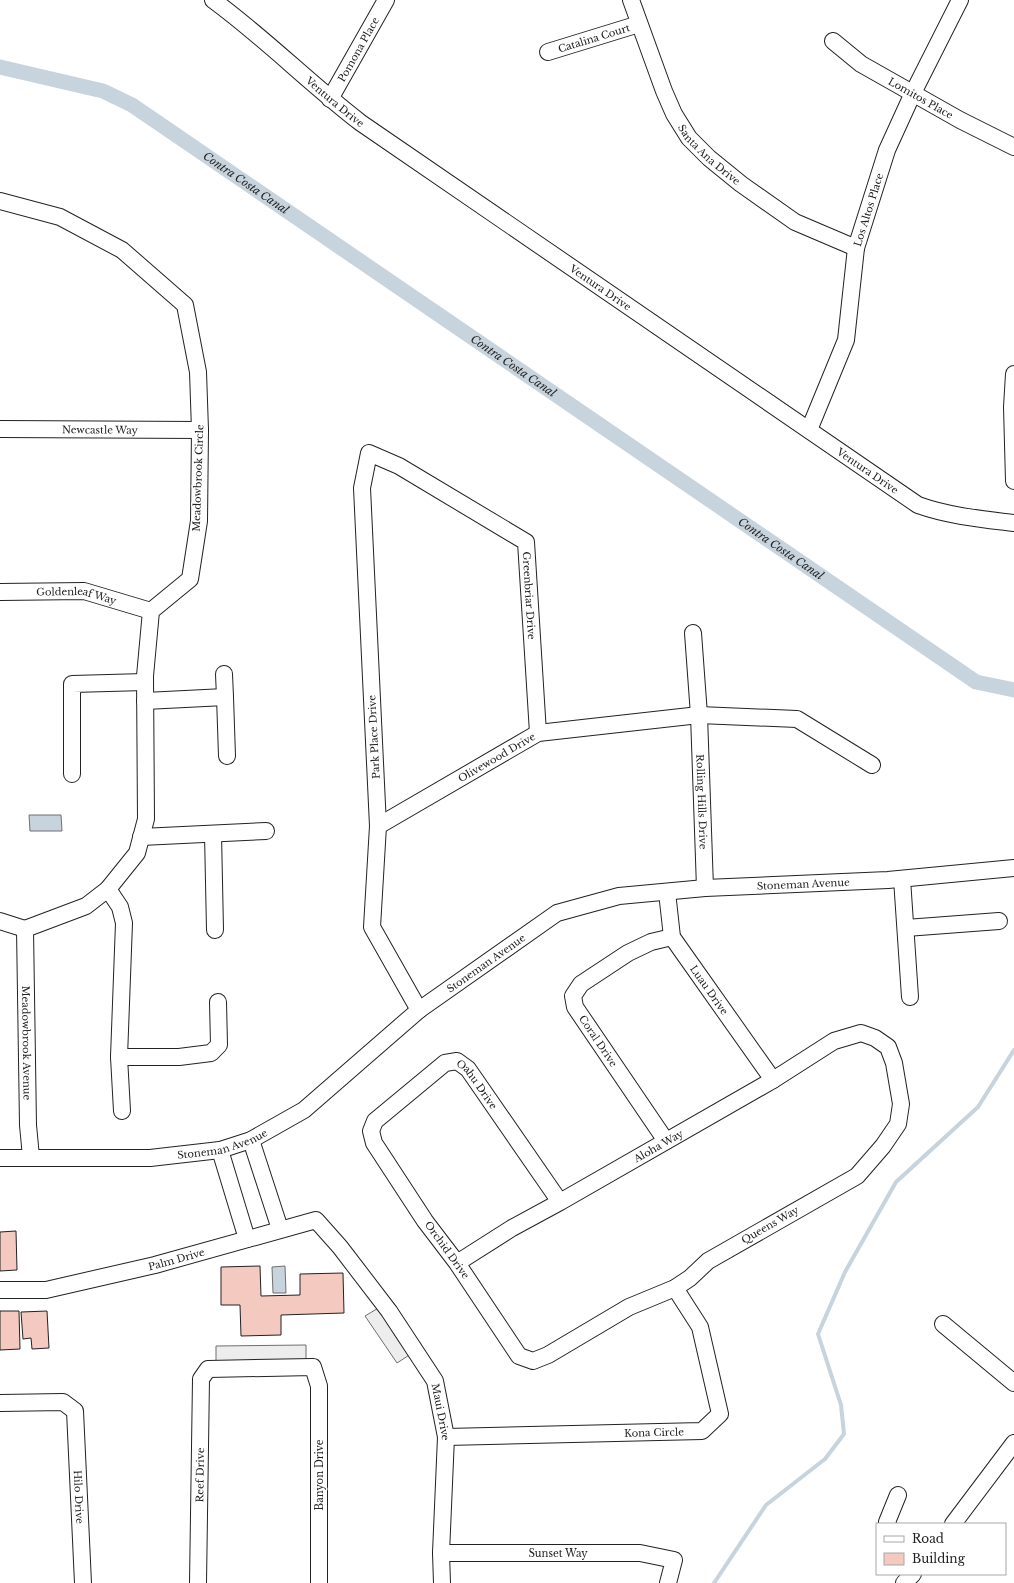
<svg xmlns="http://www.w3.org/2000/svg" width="1014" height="1583" viewBox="0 0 1014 1583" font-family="'Libre Baskerville',serif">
<rect width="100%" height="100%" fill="#fff"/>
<!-- parking -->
<g fill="#ededed" stroke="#6f6f6f">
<path d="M 385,1304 L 417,1350 L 397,1363 L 365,1316 Z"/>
<path d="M 306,1345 L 306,1370 L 216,1371 L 216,1346 Z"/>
</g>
<!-- water -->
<g fill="#c7d3dd" stroke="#6f6f6f">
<path d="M 29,815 L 61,815 L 62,831 L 30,831 Z"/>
<path d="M 285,1266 L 286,1293 L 273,1293 L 272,1267 Z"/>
</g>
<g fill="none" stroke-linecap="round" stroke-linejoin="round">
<!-- stream -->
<path stroke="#c7d3dd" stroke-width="4" d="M 714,1583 L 766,1505 L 825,1459 L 844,1434 L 841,1405 L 818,1334 L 845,1272 L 896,1182 L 978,1107 L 1014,1050"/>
<!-- canal -->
<path stroke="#c7d3dd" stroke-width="15" id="s1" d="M 0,67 L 103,91 L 132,105 L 976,682 L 1014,690"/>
</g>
<!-- building -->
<g fill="#f3c9c0" stroke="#222">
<path d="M 16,1231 L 17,1270 L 0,1271 L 0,1232 Z"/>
<path d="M 260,1266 L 261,1296 L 300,1295 L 300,1274 L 343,1273 L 344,1313 L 281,1315 L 281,1335 L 241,1336 L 240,1305 L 221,1305 L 221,1267 Z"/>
<path d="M 0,1311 L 19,1311 L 20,1349 L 0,1350 Z"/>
<path d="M 47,1311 L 49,1348 L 32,1349 L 31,1338 L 23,1339 L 21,1312 Z"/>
</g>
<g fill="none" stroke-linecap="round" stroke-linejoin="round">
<defs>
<g id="minor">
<path id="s2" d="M 213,0 C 265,38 310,84 361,123 L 918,505 C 949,516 981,519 1014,523"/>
<path id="s3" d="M 631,0 L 664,91 L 674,114 L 689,138 L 709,158 L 741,184 L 795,222 L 856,248"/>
<path id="s4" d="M 833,41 L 861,64 L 960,120 L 1014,147"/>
<path id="s5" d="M 548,52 L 639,24"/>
<path id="s6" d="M 330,99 L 386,0"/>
<path d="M 0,201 L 60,217 L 122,250 L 185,305 L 198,372 L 200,430 L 199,521 L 190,579 L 151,611 L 145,676 L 146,819 L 137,853 L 108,889 L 86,906 L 25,929"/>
<path d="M 1014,374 L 1012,407 L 1014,481"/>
<path id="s7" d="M 0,429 L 200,430"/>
<path id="s8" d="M 809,430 L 846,340 L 856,248 L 887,150 L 913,93 L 960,0"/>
<path id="s9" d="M 0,592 L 84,591 L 151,611"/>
<path id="s10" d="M 693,633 L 699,715 L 705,888"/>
<path d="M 224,674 L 225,697"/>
<path d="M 145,701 L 225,697 L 227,756"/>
<path d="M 72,774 L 72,684 L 145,682"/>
<path id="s11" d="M 378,826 L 538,733 L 699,715 L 797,719 L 872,765"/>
<path d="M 213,834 L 215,930"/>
<path d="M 141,837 L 266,831"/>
<path d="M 902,879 L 910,997"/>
<path d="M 108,889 L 120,907 L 124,923 L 119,1057 L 122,1111"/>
<path id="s12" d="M 667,892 L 672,937 L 773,1080"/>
<path d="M 0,921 L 25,929"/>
<path d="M 906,928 L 999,921"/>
<path id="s13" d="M 25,929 L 28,1125 L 31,1157"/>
<path id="s14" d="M 419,1010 L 372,927 L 378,826 L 362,488 L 369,453 L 399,466 L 526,542 L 538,733"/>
<path d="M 119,1057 L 179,1057 L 211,1053 L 219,1045 L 218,1002"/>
<path d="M 251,1140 L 280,1229"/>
<path d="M 666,1141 L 575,1007 L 573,996 L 581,984 L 628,953 L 651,942 L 672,937"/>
<path d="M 220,1150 L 247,1239"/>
<path id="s15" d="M 0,1158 L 150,1158 L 220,1150 L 251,1140 L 304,1110 L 419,1010 L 557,913 L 619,896 L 705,888 L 888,880 L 1014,868"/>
<path id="s16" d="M 457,1263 L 512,1228 L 560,1202 L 773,1080 L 834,1041 L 861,1033 L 875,1038 L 888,1047 L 894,1063 L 901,1104 L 898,1124 L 883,1146 L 857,1176 L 708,1261 L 690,1278 L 675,1288 L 629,1307 L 548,1355 L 533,1361 L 519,1356 L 457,1263 L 425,1221 L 374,1143 L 371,1131 L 375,1121 L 445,1063 L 457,1061 L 468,1069 L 560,1202"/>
<path id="s17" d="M 0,1290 L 46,1290 L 155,1265 L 316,1220 L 340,1247 L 389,1311 L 435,1381 L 446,1437 L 441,1553 L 442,1583"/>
<path d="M 943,1324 L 1014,1383"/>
<path id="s18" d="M 0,1403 L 63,1402 L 75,1411 L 83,1583"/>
<path id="s19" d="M 446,1437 L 702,1431 L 720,1414 L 700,1327 L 675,1288"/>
<path d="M 888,1524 L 887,1522 L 898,1495"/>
<path d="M 953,1524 L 1014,1443"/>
<path id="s20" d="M 441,1553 L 640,1553 L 674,1560 L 668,1583"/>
<path id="s21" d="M 198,1583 L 201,1379 L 208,1369 L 313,1367 L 319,1386 L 319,1583"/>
<path d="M 904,1583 L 913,1574"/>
</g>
</defs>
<!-- minor casing -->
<use href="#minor" stroke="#222" stroke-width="18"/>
<!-- minor -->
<use href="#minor" stroke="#fff" stroke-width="16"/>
</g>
<g text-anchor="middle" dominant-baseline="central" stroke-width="3" stroke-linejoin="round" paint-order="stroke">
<!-- street labels -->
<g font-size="10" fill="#222" stroke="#fff">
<text stroke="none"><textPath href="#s5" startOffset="48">Catalina Court</textPath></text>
<text stroke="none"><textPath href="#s6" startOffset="57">Pomona Place</textPath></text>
<text stroke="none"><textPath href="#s4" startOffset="105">Lomitos Place</textPath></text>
<text stroke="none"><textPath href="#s2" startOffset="159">Ventura Drive</textPath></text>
<text stroke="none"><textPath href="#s3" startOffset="176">Santa Ana Drive</textPath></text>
<text stroke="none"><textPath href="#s8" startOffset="230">Los Altos Place</textPath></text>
<text stroke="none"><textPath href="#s2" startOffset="483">Ventura Drive</textPath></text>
<text stroke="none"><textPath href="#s7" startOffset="100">Newcastle Way</textPath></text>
<text stroke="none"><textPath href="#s2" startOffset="807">Ventura Drive</textPath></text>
<text transform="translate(198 478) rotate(-88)">Meadowbrook Circle</text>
<text stroke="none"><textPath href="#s14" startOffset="805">Greenbriar Drive</textPath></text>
<text stroke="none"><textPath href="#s9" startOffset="77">Goldenleaf Way</textPath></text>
<text transform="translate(374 737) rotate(-93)">Park Place Drive</text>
<text stroke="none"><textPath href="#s11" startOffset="137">Olivewood Drive</textPath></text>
<text stroke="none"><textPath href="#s10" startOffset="169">Rolling Hills Drive</textPath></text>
<text stroke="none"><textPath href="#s15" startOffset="884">Stoneman Avenue</textPath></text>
<text stroke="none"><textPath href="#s15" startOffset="548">Stoneman Avenue</textPath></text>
<text stroke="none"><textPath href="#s12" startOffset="110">Luau Drive</textPath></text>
<text transform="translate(598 1041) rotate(56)">Coral Drive</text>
<text stroke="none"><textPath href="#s13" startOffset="114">Meadowbrook Avenue</textPath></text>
<text stroke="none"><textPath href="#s16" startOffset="1446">Oahu Drive</textPath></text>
<text stroke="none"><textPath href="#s15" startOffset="224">Stoneman Avenue</textPath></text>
<text stroke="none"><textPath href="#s16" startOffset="233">Aloha Way</textPath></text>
<text transform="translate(770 1225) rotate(-30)">Queens Way</text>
<text transform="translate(447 1250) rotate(54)">Orchid Drive</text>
<text stroke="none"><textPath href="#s17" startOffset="180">Palm Drive</textPath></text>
<text stroke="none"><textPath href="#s17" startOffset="557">Maui Drive</textPath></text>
<text stroke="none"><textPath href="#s19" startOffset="208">Kona Circle</textPath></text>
<text stroke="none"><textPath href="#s21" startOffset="108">Reef Drive</textPath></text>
<text transform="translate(319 1475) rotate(-90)">Banyon Drive</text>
<text stroke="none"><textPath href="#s18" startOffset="164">Hilo Drive</textPath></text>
<text stroke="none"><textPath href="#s20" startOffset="117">Sunset Way</textPath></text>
</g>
<!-- water labels -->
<g font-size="11" font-style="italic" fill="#222" stroke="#fff">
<text stroke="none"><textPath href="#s1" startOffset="276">Contra Costa Canal</textPath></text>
<text stroke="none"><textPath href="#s1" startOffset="600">Contra Costa Canal</textPath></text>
<text stroke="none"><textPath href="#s1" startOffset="924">Contra Costa Canal</textPath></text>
</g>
</g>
<!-- legend -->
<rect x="876" y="1523" width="130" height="52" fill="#ffffff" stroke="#a7a7a7"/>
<rect x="884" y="1536" width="20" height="6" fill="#ffffff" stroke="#a7a7a7"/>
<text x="912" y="1543" font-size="12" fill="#222222">Road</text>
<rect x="884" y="1553" width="20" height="12" fill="#f3c9c0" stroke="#a7a7a7"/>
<text x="912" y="1563" font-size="12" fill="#222222">Building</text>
</svg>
